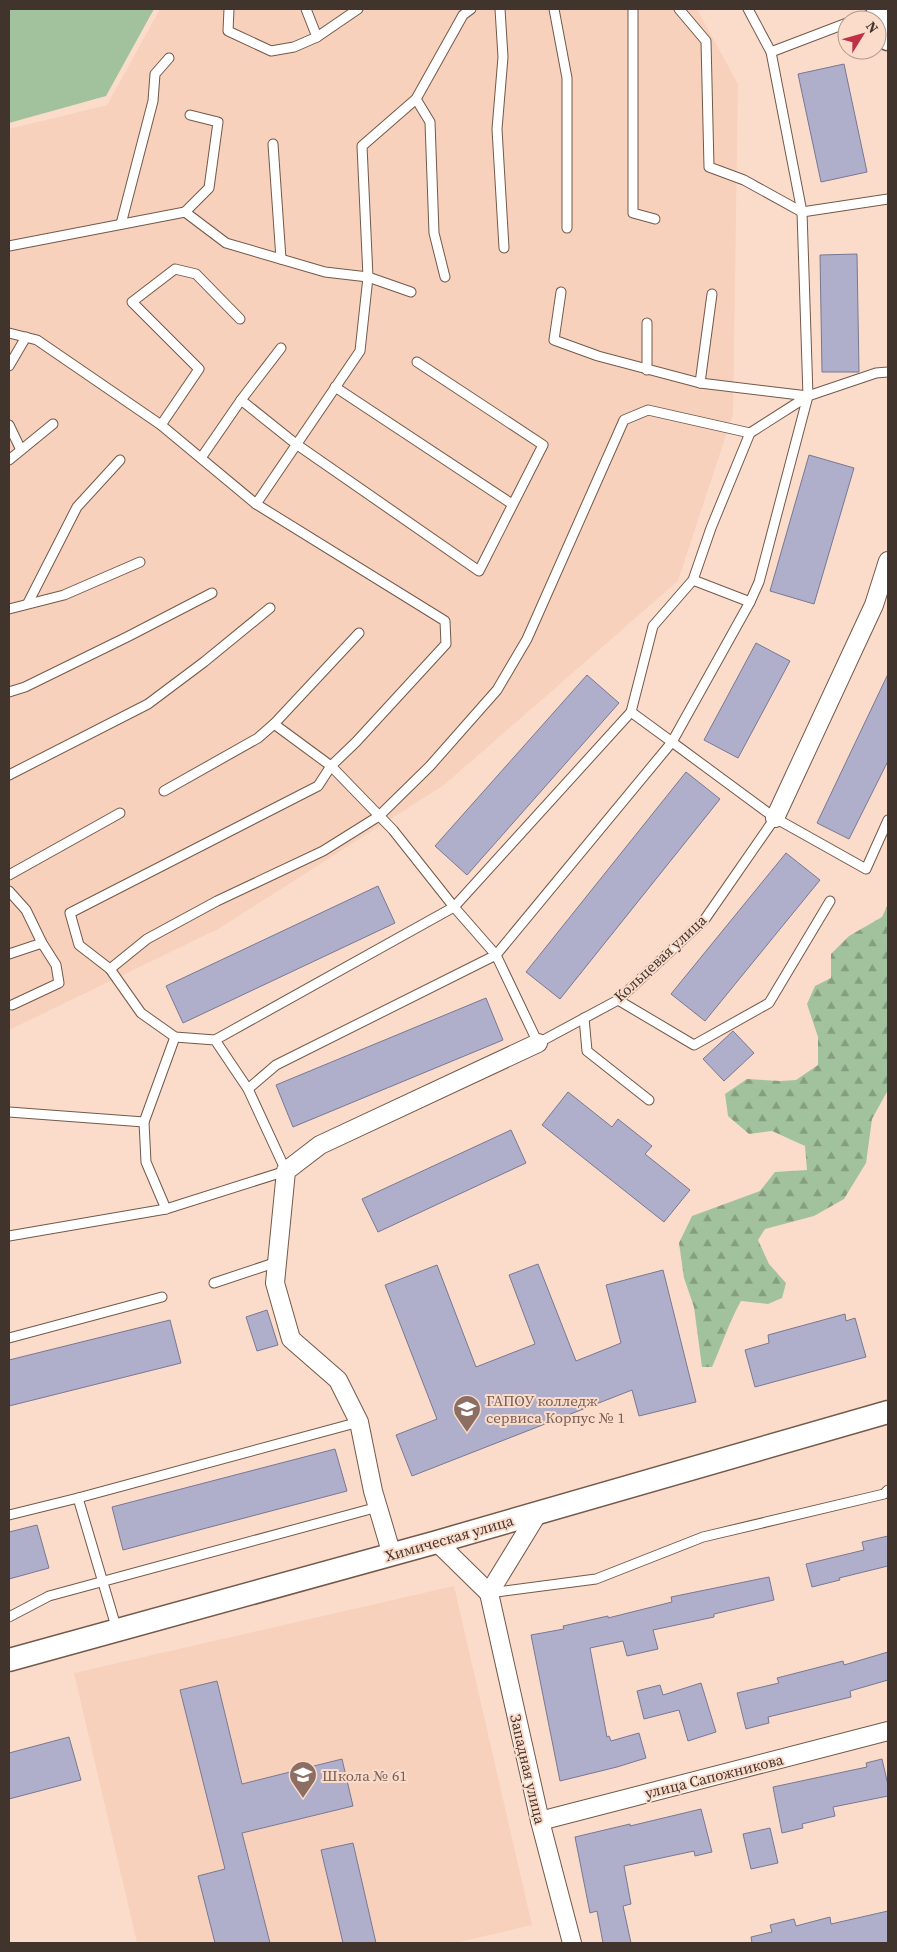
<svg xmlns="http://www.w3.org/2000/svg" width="897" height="1952" viewBox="0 0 897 1952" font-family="'Source Serif 4',serif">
<defs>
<pattern id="forest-firs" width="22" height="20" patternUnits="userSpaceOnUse" patternTransform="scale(1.25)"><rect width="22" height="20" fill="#a2c29d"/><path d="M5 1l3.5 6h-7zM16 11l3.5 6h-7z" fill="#859e80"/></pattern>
</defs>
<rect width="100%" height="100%" fill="#fbdccb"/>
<!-- built -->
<g fill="#f7d1bc">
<path d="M 160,9 L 697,9 L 738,84 L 733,414 L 678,581 L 444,785 L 220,928 L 9,1030 L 9,129 L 107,105 Z"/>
<path d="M 454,1586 L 532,1925 L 455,1943 L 137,1943 L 74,1673 Z"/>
</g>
<!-- grass -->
<path fill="#a2c29d" d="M 9,9 L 154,9 L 106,96 L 9,123 Z"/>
<!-- forest -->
<path fill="url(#forest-firs)" d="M 888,904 L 888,1090 L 872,1119 L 866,1163 L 844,1199 L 814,1216 L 765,1229 L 758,1240 L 769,1264 L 786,1283 L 782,1298 L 768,1304 L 741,1301 C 729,1322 722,1345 712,1367 L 702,1367 L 694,1307 L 684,1278 L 679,1243 L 692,1216 L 760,1191 L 775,1172 L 807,1170 L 805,1146 L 772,1131 L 749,1134 L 728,1116 L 725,1094 L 747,1079 L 781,1081 L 796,1080 L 818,1065 L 818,1037 L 807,1004 L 815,986 L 831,978 L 831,954 L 849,936 L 882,917 Z"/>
<!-- building -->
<g fill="#afafcc" stroke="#787893">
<path d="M 844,64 L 867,172 L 821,182 L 798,74 Z"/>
<path d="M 857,254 L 859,372 L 822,372 L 820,255 Z"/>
<path d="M 809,455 L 854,468 L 814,604 L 770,591 Z"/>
<path d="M 756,643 L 790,661 L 738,758 L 704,740 Z"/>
<path d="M 888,674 L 888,761 L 849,839 L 817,823 Z"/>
<path d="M 587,675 L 619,703 L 467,875 L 435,846 Z"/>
<path d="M 686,772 L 720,799 L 560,999 L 526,972 Z"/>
<path d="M 786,853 L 820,880 L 705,1021 L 671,994 Z"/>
<path d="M 378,886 L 395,923 L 183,1023 L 166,986 Z"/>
<path d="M 486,998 L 503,1040 L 293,1127 L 276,1085 Z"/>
<path d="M 733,1031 L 754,1053 L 724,1081 L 703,1059 Z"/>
<path d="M 568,1092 L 612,1127 L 618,1119 L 652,1146 L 645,1154 L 690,1190 L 664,1222 L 542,1125 Z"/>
<path d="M 511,1130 L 526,1163 L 378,1232 L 362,1199 Z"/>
<path d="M 538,1264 L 576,1361 L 621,1343 L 606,1285 L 663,1270 L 696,1402 L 639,1416 L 632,1390 L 412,1476 L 396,1435 L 437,1419 L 385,1285 L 437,1265 L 476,1367 L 535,1344 L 509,1275 Z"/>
<path d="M 267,1310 L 278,1345 L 257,1351 L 246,1317 Z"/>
<path d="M 845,1314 L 846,1321 L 855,1318 L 866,1357 L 755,1387 L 745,1350 L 769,1343 L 768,1335 Z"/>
<path d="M 170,1320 L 181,1363 L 9,1406 L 9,1360 Z"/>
<path d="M 335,1449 L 347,1491 L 123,1550 L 112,1507 Z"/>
<path d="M 37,1525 L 49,1568 L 9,1579 L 9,1532 Z"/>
<path d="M 888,1536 L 888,1566 L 839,1578 L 840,1580 L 812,1587 L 806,1564 L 864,1550 L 862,1542 Z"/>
<path d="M 769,1577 L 774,1600 L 714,1614 L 714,1617 L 653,1630 L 658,1649 L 627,1656 L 623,1641 L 590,1648 L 607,1737 L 609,1736 L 611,1741 L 639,1733 L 646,1758 L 617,1767 L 560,1781 L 531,1635 L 564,1629 L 563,1626 L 608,1616 L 608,1618 L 672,1602 L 671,1597 Z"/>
<path d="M 888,1652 L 888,1680 L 850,1691 L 851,1697 L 768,1717 L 769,1723 L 746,1729 L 737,1693 L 779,1683 L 777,1678 L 843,1661 L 844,1665 Z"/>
<path d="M 217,1681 L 242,1784 L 342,1759 L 353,1806 L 242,1833 L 270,1943 L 215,1943 L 198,1876 L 225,1869 L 180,1690 Z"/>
<path d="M 701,1683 L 716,1732 L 688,1741 L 679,1710 L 644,1719 L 637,1691 L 660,1685 L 663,1695 Z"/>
<path d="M 69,1737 L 81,1780 L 9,1799 L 9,1753 Z"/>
<path d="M 882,1759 L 888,1785 L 888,1796 L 833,1807 L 835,1816 L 802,1824 L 803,1828 L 782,1833 L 773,1787 L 867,1767 L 866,1763 Z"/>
<path d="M 701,1809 L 712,1852 L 695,1856 L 694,1851 L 624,1866 L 631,1904 L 623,1906 L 631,1943 L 603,1943 L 597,1911 L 590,1913 L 575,1837 L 630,1824 L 630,1826 Z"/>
<path d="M 770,1828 L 778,1863 L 751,1869 L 743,1834 Z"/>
<path d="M 353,1843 L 376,1943 L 343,1943 L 321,1850 Z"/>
<path d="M 888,1911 L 888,1943 L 752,1943 L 751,1937 L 772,1932 L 770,1925 L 794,1919 L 796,1926 L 830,1917 L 831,1924 Z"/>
</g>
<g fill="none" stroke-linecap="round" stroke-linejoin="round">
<defs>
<g id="service">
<path d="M 229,9 L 228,31 L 271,51 L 294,47 L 317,37"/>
<path d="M 306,9 L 317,37 L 358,9"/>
<path d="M 500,9 L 503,57 L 497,129 L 504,248"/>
<path d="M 554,9 L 567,78 L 567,228"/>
<path d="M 633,9 L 633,213 L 655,219"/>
<path d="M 679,9 L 706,41 L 709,167 L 744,180 L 802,212 L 888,199"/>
<path d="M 856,20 L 879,11"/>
<path d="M 771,52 L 847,23"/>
<path d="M 416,99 L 430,122 L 434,233 L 445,277"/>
<path d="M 273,144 L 281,259"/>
<path d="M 185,212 L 209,188 L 218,122 L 190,115"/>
<path d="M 121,224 L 153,101 L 155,74 L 169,58"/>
<path d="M 9,246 L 185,212 L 226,243 L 325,272 L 368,277 L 411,292"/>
<path d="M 561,292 L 554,340 L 598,356 L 700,383 L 808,396"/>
<path d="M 9,333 L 37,340 L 161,425 L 256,504 L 445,621 L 446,644 L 356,742 L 331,766 L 318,786 L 70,913 L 79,945 L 110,969 L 141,1013 L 175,1037 L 215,1040 L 248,1089 L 286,1171 L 166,1209 L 9,1236"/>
<path d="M 9,366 L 26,337"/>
<path d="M 647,370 L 647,323"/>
<path d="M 700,383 L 712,294"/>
<path d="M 335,387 L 512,504"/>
<path d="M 241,400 L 296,444 L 479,571 L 543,445 L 417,362"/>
<path d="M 9,425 L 21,450"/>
<path d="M 161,425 L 199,369 L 132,302 L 175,269 L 196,274 L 240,319"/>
<path d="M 201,458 L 241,400 L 281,348"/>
<path d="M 9,460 L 53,424"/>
<path d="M 256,504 L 360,351 L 368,277 L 362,146 L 416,99 L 463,15 L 471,9"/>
<path d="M 693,580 L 750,602"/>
<path d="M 28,603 L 77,507 L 120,460"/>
<path d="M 9,609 L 64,595 L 140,562"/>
<path d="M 9,692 L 25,687 L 129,636 L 212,593"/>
<path d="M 631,712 L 672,742 L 750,602 L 759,582 L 808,396 L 802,212 L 771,52 L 748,9"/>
<path d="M 274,724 L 331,766 L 393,830 L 454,907 L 496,955 L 538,1043 L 618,1000 L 705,919 L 775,818"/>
<path d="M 9,775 L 148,704 L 204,662 L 270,608"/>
<path d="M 164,791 L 258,738 L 274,724 L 359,633"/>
<path d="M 9,875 L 120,813"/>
<path d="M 9,891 L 26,910 L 42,943 L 56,965 L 59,983 L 12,1005"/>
<path d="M 9,954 L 42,943"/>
<path d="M 110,969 L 147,939 L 217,901 L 323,851 L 379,816 L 430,766 L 497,690 L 527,639 L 624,420 L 648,410 L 750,433"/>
<path d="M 618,1000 L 694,1045 L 769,1003 L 830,901"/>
<path d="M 584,1018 L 587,1051 L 649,1100"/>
<path d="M 215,1040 L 454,907 L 631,712 L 653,626 L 693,580 L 711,528 L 750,433 L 808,396 L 876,373 L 888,372"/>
<path d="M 248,1089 L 276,1065 L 496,955 L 672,742 L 775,818 L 866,869 L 888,820"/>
<path d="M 9,1112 L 144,1122"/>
<path d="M 166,1209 L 146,1162 L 144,1122 L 175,1037"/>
<path d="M 214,1283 L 277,1262"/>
<path d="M 9,1338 L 162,1297"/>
<path d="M 78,1498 L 359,1422"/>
<path d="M 9,1515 L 78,1498 L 117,1630"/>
<path d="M 489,1593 L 596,1579 L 703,1537 L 884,1494 L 888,1490"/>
<path d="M 9,1617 L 49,1596 L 378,1507"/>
</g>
<g id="minor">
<path d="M 775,818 L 874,605 L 888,561"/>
<path d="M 437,1542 L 489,1593 L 538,1513"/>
<path d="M 392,1555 L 373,1491 L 359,1422 L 338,1380 L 291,1339 L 275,1283 L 286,1171 L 320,1145 L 538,1043"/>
<path d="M 489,1593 L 540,1821 L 572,1943"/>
<path d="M 540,1821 L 888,1731"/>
</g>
<g id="tertiary">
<path d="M 878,9 L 888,39"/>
<path d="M 9,1660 L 437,1542 L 888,1412"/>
</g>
</defs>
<!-- service casing -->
<use href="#service" stroke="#73594a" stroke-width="11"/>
<!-- minor casing -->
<use href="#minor" stroke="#73594a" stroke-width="20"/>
<!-- tertiary casing -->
<use href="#tertiary" stroke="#73594a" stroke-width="25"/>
<!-- service -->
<use href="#service" stroke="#fff" stroke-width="9"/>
<!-- minor -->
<use href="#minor" stroke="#fff" stroke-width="18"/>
<!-- tertiary -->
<use href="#tertiary" stroke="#fff" stroke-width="22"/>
</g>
<!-- icons -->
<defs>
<symbol id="university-pin" viewBox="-11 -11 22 30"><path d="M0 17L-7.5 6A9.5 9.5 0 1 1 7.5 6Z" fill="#8d6e63" stroke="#fbdccb"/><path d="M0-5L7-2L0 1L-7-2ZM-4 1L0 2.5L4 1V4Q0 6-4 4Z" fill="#fff"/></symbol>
<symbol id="school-pin" viewBox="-11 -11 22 30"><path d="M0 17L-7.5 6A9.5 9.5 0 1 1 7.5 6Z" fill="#8d6e63" stroke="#fbdccb"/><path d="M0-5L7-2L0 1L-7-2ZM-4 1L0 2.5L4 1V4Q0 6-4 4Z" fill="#fff"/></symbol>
</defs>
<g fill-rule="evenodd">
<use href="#university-pin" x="451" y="1393" width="32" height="43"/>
<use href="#school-pin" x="287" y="1759" width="32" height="43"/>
</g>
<g text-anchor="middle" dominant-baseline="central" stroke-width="4" stroke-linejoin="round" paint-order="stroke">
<!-- street labels -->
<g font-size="15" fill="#40342d" stroke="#fbdccb">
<text transform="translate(660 958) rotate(-43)">Кольцевая улица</text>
<text transform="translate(449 1538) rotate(-16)">Химическая улица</text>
<text transform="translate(528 1769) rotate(77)">Западная улица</text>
<text transform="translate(714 1776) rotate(-14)">улица Сапожникова</text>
</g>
<!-- education labels -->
<g font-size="15" fill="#785e54" stroke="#fbdccb" text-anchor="start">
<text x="486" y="1400">ГАПОУ колледж<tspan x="486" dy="17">сервиса Корпус № 1</tspan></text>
<text x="322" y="1775">Школа № 61</text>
</g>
</g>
<!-- border -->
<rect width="897" height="1952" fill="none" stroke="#40342d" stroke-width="20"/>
<!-- north arrow -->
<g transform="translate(862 35) rotate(53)"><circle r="24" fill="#fbdccb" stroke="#b0998c"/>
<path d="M0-4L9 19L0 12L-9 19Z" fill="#c13145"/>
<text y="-8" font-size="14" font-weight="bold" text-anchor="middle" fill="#40342d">N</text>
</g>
</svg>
